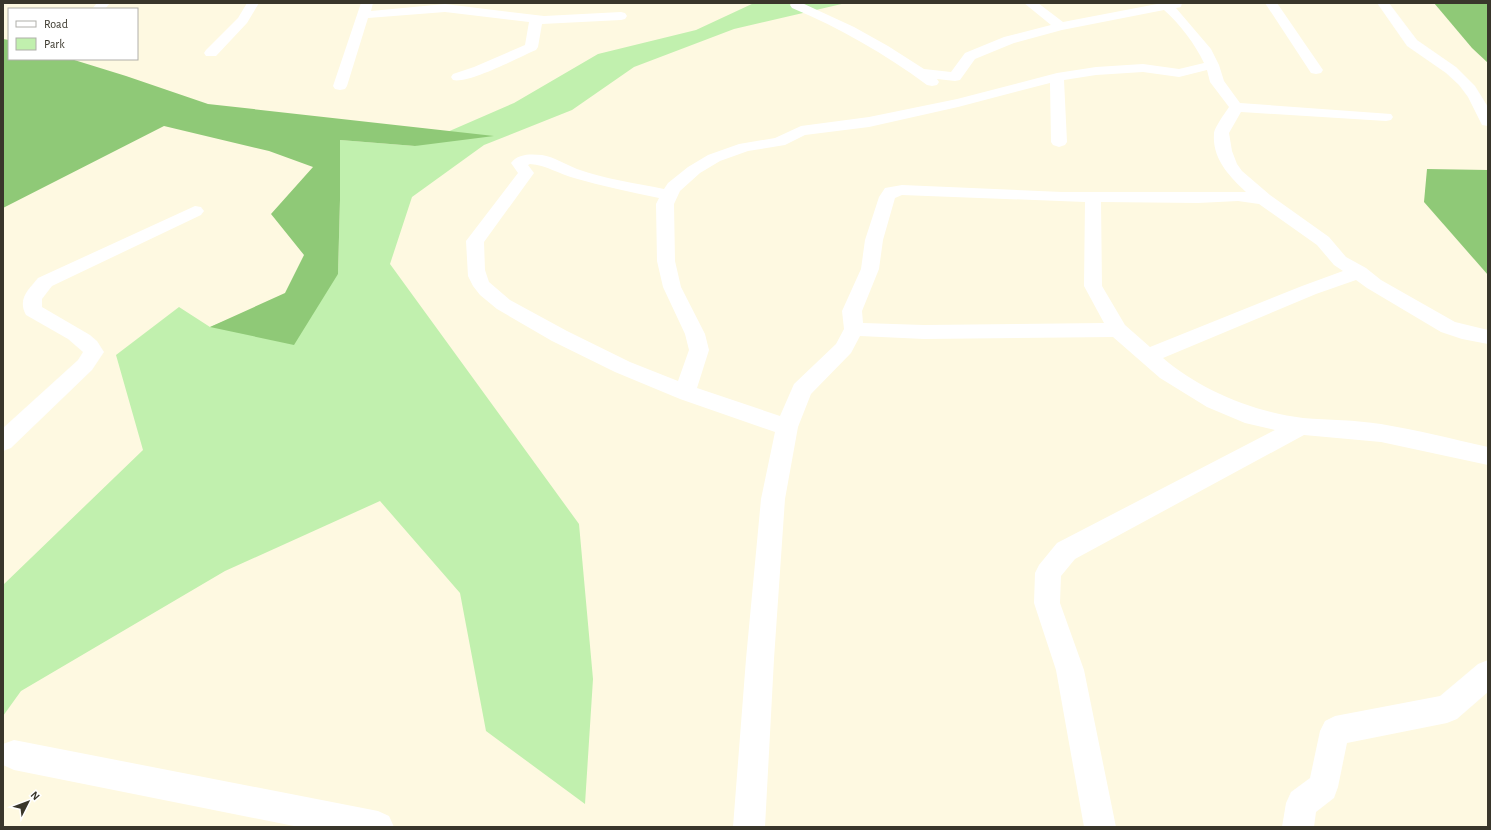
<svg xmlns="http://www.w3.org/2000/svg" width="1491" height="830" viewBox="0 0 1491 830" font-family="'Alegreya Sans',sans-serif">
<rect width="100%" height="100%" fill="#fef9e1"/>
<!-- green -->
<path fill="#c1f0ae" d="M 754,3 L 846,3 L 734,29 L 634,67 L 572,110 L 484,145 L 412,197 L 390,264 L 579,524 L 593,679 L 585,804 L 486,731 L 460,593 L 380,501 L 225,571 L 21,691 L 3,716 L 3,585 L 143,450 L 116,355 L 179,307 L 210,327 L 338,274 L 340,200 L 340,140 L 415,146 L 514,103 L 598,54 L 696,30 Z"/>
<!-- forest -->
<g fill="#8fc977">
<path d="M 1434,3 L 1488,3 L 1488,63 L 1472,48 Z"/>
<path d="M 3,39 L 9,40 L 9,59 L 71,59 L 126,76 L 208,104 L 494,136 L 415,146 L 340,140 L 340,200 L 338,274 L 294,345 L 210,327 L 285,293 L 304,255 L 271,214 L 313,167 L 269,151 L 164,126 L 3,208 Z"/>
<path d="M 1427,169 L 1488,170 L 1488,275 L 1424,202 Z"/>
</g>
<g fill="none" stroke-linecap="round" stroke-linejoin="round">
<!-- minor -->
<g fill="#fff" fill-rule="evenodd">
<path d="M 97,3 L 110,3 L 105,9 L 92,9 Z"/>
<path d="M 247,3 L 259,3 L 247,23 L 216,56 L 206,56 L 204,53 L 206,50 L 238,18 Z"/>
<path d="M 361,3 L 373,3 L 371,11 L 445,4 L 544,16 L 621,12 L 625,13 L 627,16 L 625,19 L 621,20 L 542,24 L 538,47 L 536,50 C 519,57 469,84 453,80 L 451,77 L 453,74 L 474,67 L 525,45 L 529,22 L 445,12 L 368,18 L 347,86 L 345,89 L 340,90 L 335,89 L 333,86 Z"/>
<path d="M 791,3 L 802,3 L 854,27 L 888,46 L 924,69 L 951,72 L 965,53 L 1004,37 L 1051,25 L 1024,3 L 1038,3 L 1063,22 L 1157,4 L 1156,3 L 1182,3 L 1181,7 L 1176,8 L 1211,49 L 1219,65 L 1224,81 L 1240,103 L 1391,114 L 1393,117 L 1391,120 L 1386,121 L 1241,112 L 1229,133 L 1232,151 L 1237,164 L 1242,171 L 1270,195 L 1329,237 L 1346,257 L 1366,268 L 1381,280 L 1455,322 L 1488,330 L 1488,344 L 1462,339 L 1441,332 L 1367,288 L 1356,280 L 1316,294 L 1163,358 C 1200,390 1254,412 1303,418 C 1329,420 1355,420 1381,424 C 1417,430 1453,439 1488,447 L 1488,465 L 1381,442 L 1304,435 L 1075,559 L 1061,576 L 1060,603 L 1084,670 L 1116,827 L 1084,827 L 1056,670 L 1034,603 L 1035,573 L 1039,565 L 1057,543 L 1275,430 L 1245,423 L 1207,407 L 1160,378 L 1113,337 L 924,339 L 860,336 L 851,353 L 811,394 L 798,427 L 785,499 L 774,659 L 765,827 L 733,827 L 746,659 L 761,499 L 775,432 L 680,399 L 615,372 L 552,341 L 497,309 L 480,295 L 473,286 L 468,276 L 466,241 L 518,173 L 511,163 C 518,153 532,154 542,155 C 554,157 565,164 577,169 C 605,179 635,183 664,189 L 668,183 L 688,167 L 708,155 L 739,144 L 775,138 L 801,126 L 869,117 L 957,99 L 1057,73 L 1096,67 L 1143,64 L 1179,69 L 1204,63 C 1195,44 1180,24 1164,10 L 1062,30 L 1014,43 L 975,59 L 960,80 L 955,81 L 937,79 L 939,82 L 937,85 L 932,86 L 927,85 C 885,54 840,28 792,8 L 790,5 ZM 1207,70 L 1210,82 L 1229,107 C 1225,113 1214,128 1214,134 C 1212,159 1230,177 1246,192 L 1062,192 L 902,185 L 885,188 L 879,197 L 865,240 L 861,269 L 842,311 L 844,329 L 836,344 L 794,384 L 780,416 L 697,388 L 709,350 L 705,334 L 681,287 L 675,261 L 674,204 L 680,191 L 700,173 L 720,161 L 748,151 L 785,145 L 805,135 L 869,127 L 958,107 L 1050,83 L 1051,142 L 1053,145 L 1059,147 L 1065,145 L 1067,142 L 1064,80 L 1096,75 L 1143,72 L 1179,77 ZM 530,164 C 546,165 559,174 574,178 C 602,186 630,192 659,198 L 656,204 L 657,261 L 663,287 L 685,334 L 689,350 L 678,381 L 630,362 L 567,331 L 510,300 L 489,282 L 485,270 L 484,242 L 534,173 L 528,165 ZM 902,195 L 1085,202 L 1084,286 L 1104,323 L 924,325 L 863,323 L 862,311 L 879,269 L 883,240 L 895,198 ZM 1238,201 L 1259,204 L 1317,245 L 1334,265 L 1343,271 L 1302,286 L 1150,347 L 1125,325 L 1102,286 L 1101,202 L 1198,203 Z"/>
<path d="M 1265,3 L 1277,3 L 1323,70 L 1321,73 L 1316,74 L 1311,73 Z"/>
<path d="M 1377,3 L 1389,3 L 1417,40 L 1456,67 L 1475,86 L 1488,107 L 1488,126 L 1482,125 L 1468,97 L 1459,85 L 1446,73 L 1407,46 Z"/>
<path d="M 195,206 L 201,207 L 204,211 L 201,215 L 52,286 L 42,299 L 42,307 L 90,335 L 97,341 L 104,352 L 92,370 L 11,448 L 3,451 L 3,428 L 78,360 L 83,352 L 68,339 L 26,315 C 17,299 29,289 38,278 Z"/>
<path d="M 1488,660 L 1488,692 L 1457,719 L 1447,723 L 1347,743 L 1338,787 L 1334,798 L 1316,812 L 1314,827 L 1282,827 L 1286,803 L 1291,792 L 1310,778 L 1320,731 L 1325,721 L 1335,716 L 1440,696 L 1478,664 Z"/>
<path d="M 14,740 L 378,811 L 389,816 L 394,827 L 299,827 L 14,770 L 3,765 L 3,744 Z"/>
</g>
</g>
<!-- border -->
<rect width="1491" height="830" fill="none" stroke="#39362b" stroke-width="8"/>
<!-- legend -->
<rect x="8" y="8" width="130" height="52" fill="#ffffff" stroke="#b0afaa"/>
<rect x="16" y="21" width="20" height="6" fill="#ffffff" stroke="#b0afaa"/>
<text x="44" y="28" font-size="12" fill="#39362b">Road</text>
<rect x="16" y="38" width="20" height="12" fill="#c1f0ae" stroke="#b0afaa"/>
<text x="44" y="48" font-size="12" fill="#39362b">Park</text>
<!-- north arrow -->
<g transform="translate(28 802) rotate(48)" stroke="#ffffff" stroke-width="3" paint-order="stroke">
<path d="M0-3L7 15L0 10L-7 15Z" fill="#39362b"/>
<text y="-6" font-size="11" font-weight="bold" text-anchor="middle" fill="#39362b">N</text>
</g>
</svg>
